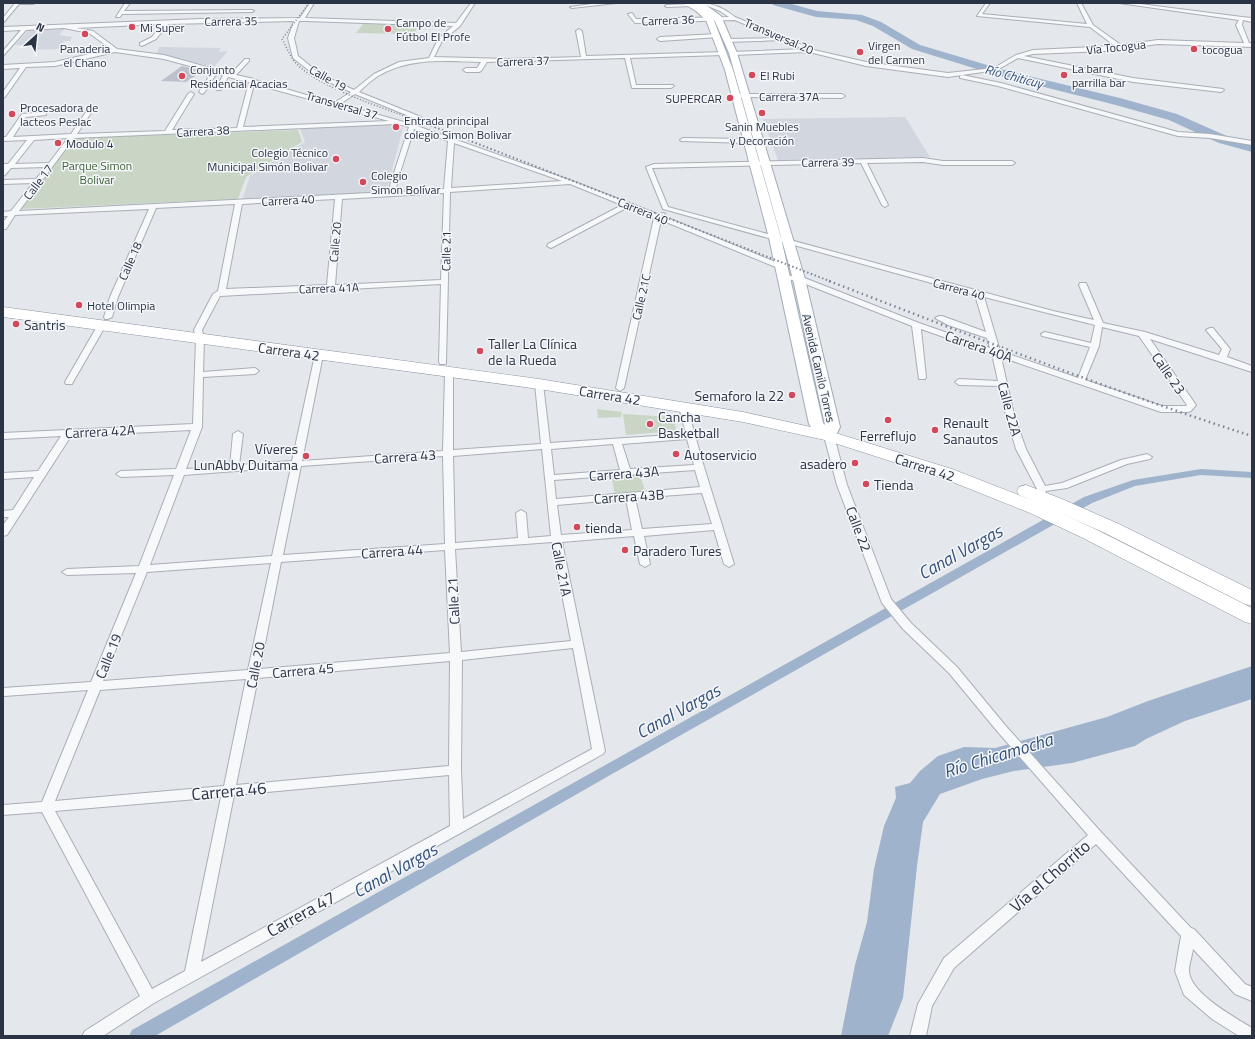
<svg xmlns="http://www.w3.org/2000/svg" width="1255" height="1039" viewBox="0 0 1255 1039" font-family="'Titillium Web',sans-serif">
<rect width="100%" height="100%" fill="#e4e7ec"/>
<!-- built -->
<g fill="#d2d6de">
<path d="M 64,29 L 59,35 L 72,37 L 70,41 L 64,41 L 58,49 L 31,50 L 34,45 L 15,45 L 29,30 Z"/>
<path d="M 159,47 L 221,48 L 218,52 L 228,51 L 214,67 L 157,53 Z"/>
<path d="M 905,117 L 930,157 L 778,160 L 763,119 Z"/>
<path d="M 390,125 L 403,128 L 386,193 L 242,200 L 250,176 L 305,142 L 300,128 Z"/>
</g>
<!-- green -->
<g fill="#c9d6c5">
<path d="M 363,24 L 419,25 L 414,34 L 356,33 Z"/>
<path d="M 298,130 L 302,142 L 246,177 L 238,199 L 20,209 L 75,138 Z"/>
<path d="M 597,409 L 622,412 L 621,417 L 598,418 Z"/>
<path d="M 623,414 L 674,417 L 676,431 L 626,435 Z"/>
<path d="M 640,474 L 645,491 L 615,494 L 611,476 Z"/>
</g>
<!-- water -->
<path fill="#9fb4cc" d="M 1252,666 L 1252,699 L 1185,721 L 1146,739 L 1135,746 L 1072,763 L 1014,771 L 982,779 L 940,794 L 923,822 L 917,866 L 903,998 L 888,1036 L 841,1036 L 855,965 L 867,922 L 874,869 L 884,826 L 896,798 L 895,787 L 910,783 L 920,771 L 938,756 L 964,747 L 995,748 L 1024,740 L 1107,717 L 1148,701 Z"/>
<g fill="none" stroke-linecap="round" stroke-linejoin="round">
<!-- canal -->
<path fill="#9fb4cc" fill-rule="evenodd" d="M 1201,469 L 1252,472 L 1252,478 L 1201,475 L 1135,486 L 1092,503 L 612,774 L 155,1036 L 129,1036 L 132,1030 L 1084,497 L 1133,480 Z"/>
<!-- river -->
<path fill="#9fb4cc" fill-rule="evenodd" d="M 772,3 L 788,3 L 817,11 L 862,15 L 881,22 L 920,45 L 1004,70 L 1120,98 L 1177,114 L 1229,137 L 1252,144 L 1252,152 L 1219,143 L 1169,120 L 1112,104 L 996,75 L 912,49 L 873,26 L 856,20 L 816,17 L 773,5 Z"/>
</g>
<!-- building -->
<path fill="#bbc0ca" d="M 182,66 L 203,71 L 186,82 L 161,81 Z"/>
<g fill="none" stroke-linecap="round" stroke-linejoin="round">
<defs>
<g id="street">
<path d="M 15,3 L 35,3 L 33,4 L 19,4 L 3,23 L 3,18 Z"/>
<path d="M 125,3 L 130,3 L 124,11 L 252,10 L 254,11 L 252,12 L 122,14 L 120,17 L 116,17 Z"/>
<path d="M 310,3 L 314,3 L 305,18 L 456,23 L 471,3 L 475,3 L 460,26 L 442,41 L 434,57 L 509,59 L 581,57 L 576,31 L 579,29 L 582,31 L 586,56 L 725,52 L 726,53 L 723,55 L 630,58 L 636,85 L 673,85 L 674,86 L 671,88 L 632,88 L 625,58 L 487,62 L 481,71 L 479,72 L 466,72 L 463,70 L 466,68 L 477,68 L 481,62 C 446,61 410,57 378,76 C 372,80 365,86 359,92 L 421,117 L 423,121 L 417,126 L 575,182 L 657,214 L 664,213 L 665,214 L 663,216 L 785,266 L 781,268 L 778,268 L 661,220 L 624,388 L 620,391 L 616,388 L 654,218 L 628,207 L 551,248 L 547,246 L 548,244 L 622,205 L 570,184 L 450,192 L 446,364 L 440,364 L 439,362 L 441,284 L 220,296 L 202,330 L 204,339 L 203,372 L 255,368 L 259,371 L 255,374 L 203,377 L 202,427 L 186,469 L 230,466 L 233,434 L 238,431 L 243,434 L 239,465 L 292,461 L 315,355 L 319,352 L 323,355 L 302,461 L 443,451 L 445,373 L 449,370 L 453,373 L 453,450 L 541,444 L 535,384 L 539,381 L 543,384 L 550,443 L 686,434 L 679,407 L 683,404 L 687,407 L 704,467 L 734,564 L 729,567 L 724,564 L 714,530 L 644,536 L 650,564 L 645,567 L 640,564 L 634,536 L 562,542 L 605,751 L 603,754 L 154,1003 L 103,1036 L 82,1036 L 85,1031 L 140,996 L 42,812 L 3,815 L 3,805 L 42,802 L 88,690 L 4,696 L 3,688 L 91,682 L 136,573 L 67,575 L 62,572 L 67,569 L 139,566 L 174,475 L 121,477 L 116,474 L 121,471 L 176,469 L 191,430 L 71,436 L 7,535 L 3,536 L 3,525 L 9,517 L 3,517 L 3,511 L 13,510 L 34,477 L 3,479 L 3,473 L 38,471 L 61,436 L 3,439 L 3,433 L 193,424 L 196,339 L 194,330 L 213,294 L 218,291 L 235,204 L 156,208 L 118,297 L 112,317 L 108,319 L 105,319 L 104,317 L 110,297 L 149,209 L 15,215 L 6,229 L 3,229 L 3,222 L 8,216 L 3,216 L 3,212 L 11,211 L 33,183 L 3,184 L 3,180 L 36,179 L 46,167 L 11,168 L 5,175 L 3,176 L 4,168 L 3,168 L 3,164 L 8,164 L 27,140 L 3,141 L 3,137 L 6,137 L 22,114 L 44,112 L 46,113 L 46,115 L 26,117 L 22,122 L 53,121 L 55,122 L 55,124 L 20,126 L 13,137 L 71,134 L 86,112 L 88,111 L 91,113 L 77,134 L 165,131 L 188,94 L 191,92 L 194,94 L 172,130 L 237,128 L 249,82 L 228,77 L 221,90 L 217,90 L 216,89 L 223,75 L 217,73 L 204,93 L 202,94 L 199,92 L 212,72 L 164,59 L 115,52 L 55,66 L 26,67 L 5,97 L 3,98 L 3,92 L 20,68 L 3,69 L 3,65 L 55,62 L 111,49 L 89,33 L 64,28 L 26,30 L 3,56 L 3,51 L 21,30 L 3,31 L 3,27 L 201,19 L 300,18 ZM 294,21 L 288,38 L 293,58 L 316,76 L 351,92 L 334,103 L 255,80 L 254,79 L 236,75 L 249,61 L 249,59 L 245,59 L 231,74 L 229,72 L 218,70 L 218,69 L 214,69 L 164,55 L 117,49 L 93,31 L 76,28 L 162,24 L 152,37 L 140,43 L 140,45 L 142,46 L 156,39 L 168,24 ZM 299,21 L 306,21 L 453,26 L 438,39 L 429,58 L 399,62 L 374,74 L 354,90 L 320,74 L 298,56 L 294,38 ZM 254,84 L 389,121 L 243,127 ZM 355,94 L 416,119 L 417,120 L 411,124 L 340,104 ZM 397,124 L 409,127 L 391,182 L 389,192 L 19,211 L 74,138 ZM 414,129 L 448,141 L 444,189 L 396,192 L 397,182 ZM 68,138 L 49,163 L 15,164 L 34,140 ZM 454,143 L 562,181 L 451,188 ZM 444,193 L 441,280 L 335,285 L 342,199 ZM 335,199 L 327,285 L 226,289 L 242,204 ZM 687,439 L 694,465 L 630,469 L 622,444 ZM 613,444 L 620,470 L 554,475 L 551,449 ZM 542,449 L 551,536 L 528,538 L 526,513 L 521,510 L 516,513 L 518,538 L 455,543 L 453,456 ZM 443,456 L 445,544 L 283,555 L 301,466 ZM 291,467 L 272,556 L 150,565 L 184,475 ZM 695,470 L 700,487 L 556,499 L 554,480 ZM 702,493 L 712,524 L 642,529 L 635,498 ZM 626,499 L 632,530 L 561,535 L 557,505 ZM 552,542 L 571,641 L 461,652 L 455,549 ZM 445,550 L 450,653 L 260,669 L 281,562 ZM 271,563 L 248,670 L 103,681 L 147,572 ZM 573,648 L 592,749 L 463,819 L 461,770 L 462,660 ZM 450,661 L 449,766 L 236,785 L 258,678 ZM 246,679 L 224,786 L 55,801 L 100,690 ZM 449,775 L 450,826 L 201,962 L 234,795 ZM 221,797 L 185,971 L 152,989 L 55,811 Z"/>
<path d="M 599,3 L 616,3 L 572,8 L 570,7 Z"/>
<path d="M 700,3 C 713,3 725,9 735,17 L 814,50 L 866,62 L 948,73 L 994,68 L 1016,55 L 1033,50 L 1115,46 L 1090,27 L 977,16 L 986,3 L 990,3 L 982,14 L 1087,24 L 1077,3 L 1081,3 L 1093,25 L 1121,45 L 1158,40 L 1244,43 L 1236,25 L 1239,20 L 1119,3 L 1132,3 L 1242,17 L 1252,18 L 1252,22 L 1243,20 L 1242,25 L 1249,43 L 1252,43 L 1252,47 L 1158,44 L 1105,51 L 1033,54 L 1024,56 L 1133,78 L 1223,89 L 1224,90 L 1221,92 L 1133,82 L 1018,58 L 997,70 L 948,77 L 866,66 L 809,52 L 733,55 L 730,53 L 731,52 L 804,49 L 783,40 L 726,42 L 726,40 L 728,39 L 777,38 L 735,20 L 635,23 L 628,14 L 632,13 L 636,19 L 729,17 L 720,11 Z"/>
<path d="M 691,4 L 693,6 L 667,7 L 665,6 L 667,5 Z"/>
<path d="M 717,34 L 719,35 L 719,37 L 660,41 L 657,39 L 660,37 Z"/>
<path d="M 962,75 L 1001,83 L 1178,132 L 1210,134 L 1252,141 L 1252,145 L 1210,138 L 1178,136 L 998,86 L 960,78 L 960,76 Z"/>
<path d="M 736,94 L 842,94 L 845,96 L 842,98 L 734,97 L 733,96 Z"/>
<path d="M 683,138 L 748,139 L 751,141 L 748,143 L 681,141 L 680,140 Z"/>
<path d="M 923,158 L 943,161 L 1012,161 L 1015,163 L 1012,165 L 943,165 L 923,162 L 867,163 L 888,205 L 885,207 L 882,205 L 861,163 L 652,168 L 668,207 L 1053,311 L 1094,320 L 1079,285 L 1080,283 L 1086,283 L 1103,323 L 1145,332 L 1219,355 L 1222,349 L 1206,330 L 1210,328 L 1213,328 L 1230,349 L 1227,357 L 1252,366 L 1252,372 L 1150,339 L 1196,405 L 1191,411 L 1188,412 L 1161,412 L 1001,357 L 1014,415 L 1026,449 L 1045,486 L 1062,483 L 1121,460 L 1147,454 L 1152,457 L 1150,459 L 1127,464 L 1067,488 L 1046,491 L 1043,499 L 1037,499 L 1035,497 L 1037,489 L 1016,449 L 1006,415 L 999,386 L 959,385 L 955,382 L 959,379 L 998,381 L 992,354 L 921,329 L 926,377 L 925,379 L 919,379 L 912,326 L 798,281 L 783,279 L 779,277 L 783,275 L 802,277 L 919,323 L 990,348 L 987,338 L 948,325 L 935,318 L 939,316 L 942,316 L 986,332 L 975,295 L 663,209 L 646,167 L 654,164 ZM 984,297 L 1095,325 L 1091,343 L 1045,332 L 1041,334 L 1042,336 L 1090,347 L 1078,378 L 1000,351 ZM 1102,327 L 1139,336 L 1187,405 L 1186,406 L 1162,406 L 1085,380 L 1099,346 Z"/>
<path d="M 99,323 L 102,323 L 106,325 L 73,382 L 72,384 L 66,384 L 65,382 Z"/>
<path d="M 829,433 L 834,436 L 847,485 L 891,599 L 911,623 L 957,667 L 1005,725 L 1101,832 L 1191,928 L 1194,929 L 1245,984 L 1252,987 L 1252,1001 L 1235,994 L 1193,949 C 1192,956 1189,964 1189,971 C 1190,993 1234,1017 1252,1028 L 1252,1036 L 1239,1036 L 1212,1019 L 1184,995 L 1175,971 L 1181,936 L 1096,844 L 954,968 L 932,1006 L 926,1036 L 910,1036 L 918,1004 L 944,958 L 1088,835 L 997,731 L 949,673 L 903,629 L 882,603 L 837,485 L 824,436 Z"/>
</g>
<path id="primary" d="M 683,3 L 703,3 L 721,16 L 737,53 L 805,279 L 840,427 L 834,439 C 823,442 815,433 809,424 L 769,238 L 725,70 L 706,20 L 696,11 ZM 713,18 L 714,19 L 729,53 L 793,279 L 825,425 L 823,423 L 781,238 L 733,70 Z"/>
<g id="highway">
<path d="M 3,307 L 539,379 L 743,412 L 829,431 L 952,469 L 1044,505 L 1097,530 L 1252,608 L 1252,624 L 1245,622 L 1083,538 L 1030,513 L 940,477 L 825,440 L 743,422 L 539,389 L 3,317 Z"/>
<path d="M 1026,485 L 1062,499 L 1119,524 L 1252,590 L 1252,606 L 1245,604 L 1105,533 L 1019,495 L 1017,491 L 1019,487 Z"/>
</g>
</defs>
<!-- street casing -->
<use href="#street" stroke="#a9aeb7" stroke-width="2"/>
<!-- primary casing -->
<use href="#primary" stroke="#a3abb8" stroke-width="2"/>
<!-- highway casing -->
<use href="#highway" stroke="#8b94a3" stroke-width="1"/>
<!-- street -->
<use href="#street" fill="#f7f8fa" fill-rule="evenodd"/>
<!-- primary -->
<use href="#primary" fill="#fff" fill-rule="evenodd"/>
<!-- highway -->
<use href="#highway" fill="#fff" fill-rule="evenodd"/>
<!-- rail-far2 -->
<path stroke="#7d8696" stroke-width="1.5" stroke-dasharray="1 2" stroke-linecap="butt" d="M 309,3 L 282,39 C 286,46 289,54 294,61 C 316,88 395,112 430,125"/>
<!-- rail-far1 -->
<path stroke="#7d8696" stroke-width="2" stroke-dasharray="1.5 2.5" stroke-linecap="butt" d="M 427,124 L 832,282"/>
<!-- rail -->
<path stroke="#7d8696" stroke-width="2.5" stroke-dasharray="1.5 3.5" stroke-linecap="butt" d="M 829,281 C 969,335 1109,390 1252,436"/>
</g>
<!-- markers -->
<g fill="#d1495b" stroke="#f4f6f9" stroke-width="1.5">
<circle cx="132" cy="27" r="4"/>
<circle cx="388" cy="29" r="4"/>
<circle cx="85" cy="34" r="4"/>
<circle cx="1194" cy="49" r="4"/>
<circle cx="860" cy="52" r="4"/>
<circle cx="752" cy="75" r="4"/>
<circle cx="1064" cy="75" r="4"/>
<circle cx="182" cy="76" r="4"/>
<circle cx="730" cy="98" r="4"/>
<circle cx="762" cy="113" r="4"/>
<circle cx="12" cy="114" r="4"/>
<circle cx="396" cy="127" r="4"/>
<circle cx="58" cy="143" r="4"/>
<circle cx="336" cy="159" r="4"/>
<circle cx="363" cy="182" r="4"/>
<circle cx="79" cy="305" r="4"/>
<circle cx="16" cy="324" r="4"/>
<circle cx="480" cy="351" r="4"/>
<circle cx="792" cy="395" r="4"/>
<circle cx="888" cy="420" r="4"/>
<circle cx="650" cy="424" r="4"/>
<circle cx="935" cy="430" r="4"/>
<circle cx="676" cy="454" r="4"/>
<circle cx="306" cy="456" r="4"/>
<circle cx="855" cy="463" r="4"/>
<circle cx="866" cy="484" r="4"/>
<circle cx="577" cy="527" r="4"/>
<circle cx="625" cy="550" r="4"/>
</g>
<g text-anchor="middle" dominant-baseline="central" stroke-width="3" stroke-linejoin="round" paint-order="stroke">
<!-- far-street labels -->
<g font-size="12" fill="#2b3445" stroke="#f4f6f9">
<text transform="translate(668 20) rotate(-2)">Carrera 36</text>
<text transform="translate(231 21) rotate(-1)">Carrera 35</text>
<text transform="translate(779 36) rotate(23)">Transversal 20</text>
<text transform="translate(1116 47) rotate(-6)">Vía Tocogua</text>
<text transform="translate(523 61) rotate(-2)">Carrera 37</text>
<text transform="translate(328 78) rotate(29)">Calle 19</text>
<text x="789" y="96">Carrera 37A</text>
<text transform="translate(342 105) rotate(16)">Transversal 37</text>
<text transform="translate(203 131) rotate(-3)">Carrera 38</text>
<text transform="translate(828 162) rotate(-1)">Carrera 39</text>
<text transform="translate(38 182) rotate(-53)">Calle 17</text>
<text transform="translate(288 200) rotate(-3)">Carrera 40</text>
<text transform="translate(643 211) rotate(22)">Carrera 40</text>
<text transform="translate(335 242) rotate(-85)">Calle 20</text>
<text transform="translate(446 251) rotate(-89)">Calle 21</text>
<text transform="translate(130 261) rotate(-66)">Calle 18</text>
<text transform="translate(329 288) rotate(-2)">Carrera 41A</text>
<text transform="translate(959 289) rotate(15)">Carrera 40</text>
<text transform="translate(641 297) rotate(-77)">Calle 21C</text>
<text transform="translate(819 368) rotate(77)">Avenida Camilo Torres</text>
</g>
<!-- far-poi labels -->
<g font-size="12" fill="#2b3445" stroke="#f4f6f9" text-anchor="start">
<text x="396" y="22">Campo de<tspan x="396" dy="14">Fútbol El Profe</tspan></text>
<text x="140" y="27">Mi Super</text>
<text x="868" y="45">Virgen<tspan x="868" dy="14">del Carmen</tspan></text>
<text x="85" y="48" text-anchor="middle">Panaderia<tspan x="85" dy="14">el Chano</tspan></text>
<text x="1202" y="49">tocogua</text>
<text x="1072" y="68">La barra<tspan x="1072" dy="14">parrilla bar</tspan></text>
<text x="190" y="69">Conjunto<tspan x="190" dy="14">Residencial Acacias</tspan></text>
<text x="760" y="75">El Rubi</text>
<text x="722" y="98" text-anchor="end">SUPERCAR</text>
<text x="20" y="107">Procesadora de<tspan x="20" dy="14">lacteos Peslac</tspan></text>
<text x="404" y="120">Entrada principal<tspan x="404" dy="14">colegio Simon Bolivar</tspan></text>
<text x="762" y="126" text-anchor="middle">Sanin Muebles<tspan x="762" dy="14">y Decoración</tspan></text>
<text x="66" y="143">Modulo 4</text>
<text x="328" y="152" text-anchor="end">Colegio Técnico<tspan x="328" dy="14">Municipal Simón Bolivar</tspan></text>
<text x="371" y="175">Colegio<tspan x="371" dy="14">Simon Bolívar</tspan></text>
<text x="87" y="305">Hotel Olimpia</text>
</g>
<!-- far-park labels -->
<g font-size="12" fill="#3f6138" stroke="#f4f6f9">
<text x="97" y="165">Parque Simon<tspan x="97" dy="14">Bolivar</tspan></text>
</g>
<!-- far-water labels -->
<g font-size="13" font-style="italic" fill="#34527a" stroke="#f4f6f9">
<text transform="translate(1014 76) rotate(15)">Río Chiticuy</text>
</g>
<!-- poi labels -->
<g font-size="14" fill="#2b3445" stroke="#f4f6f9" text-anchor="start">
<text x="24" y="324">Santris</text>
<text x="488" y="343">Taller La Clínica<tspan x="488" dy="16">de la Rueda</tspan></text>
<text x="784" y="395" text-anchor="end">Semaforo la 22</text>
<text x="658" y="416">Cancha<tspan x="658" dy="16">Basketball</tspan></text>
<text x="943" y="422">Renault<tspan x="943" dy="16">Sanautos</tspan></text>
<text x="888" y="435" text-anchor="middle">Ferreflujo</text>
<text x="298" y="448" text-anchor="end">Víveres<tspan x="298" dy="16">LunAbby Duitama</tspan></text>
<text x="684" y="454">Autoservicio</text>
<text x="847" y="463" text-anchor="end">asadero</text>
<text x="874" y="484">Tienda</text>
<text x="585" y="527">tienda</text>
<text x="633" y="550">Paradero Tures</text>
</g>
<!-- street labels -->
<g font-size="14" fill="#2b3445" stroke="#f4f6f9">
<text transform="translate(979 346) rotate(19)">Carrera 40A</text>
<text transform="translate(289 351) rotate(8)">Carrera 42</text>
<text transform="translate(1169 373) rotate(55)">Calle 23</text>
<text transform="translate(610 395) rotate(9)">Carrera 42</text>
<text transform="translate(1010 409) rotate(75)">Calle 22A</text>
<text transform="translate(100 431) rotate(-3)">Carrera 42A</text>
<text transform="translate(405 456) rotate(-4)">Carrera 43</text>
<text transform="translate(925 467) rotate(18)">Carrera 42</text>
<text transform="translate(624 473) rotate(-4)">Carrera 43A</text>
<text transform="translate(629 496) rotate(-4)">Carrera 43B</text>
<text transform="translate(859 529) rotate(69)">Calle 22</text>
<text transform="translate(392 551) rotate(-4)">Carrera 44</text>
<text transform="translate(562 569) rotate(79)">Calle 21A</text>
<text transform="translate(453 601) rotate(-93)">Calle 21</text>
<text transform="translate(108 656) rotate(-68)">Calle 19</text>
<text transform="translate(255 665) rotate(-79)">Calle 20</text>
<text transform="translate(303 670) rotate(-5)">Carrera 45</text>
</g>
<!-- near-street labels -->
<g font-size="17" fill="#2b3445" stroke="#f4f6f9">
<text transform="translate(229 791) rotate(-5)">Carrera 46</text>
<text transform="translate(1050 876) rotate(-41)">Vía el Chorrito</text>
<text transform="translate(301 914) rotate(-29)">Carrera 47</text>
</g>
<!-- near-water labels -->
<g font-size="18" font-style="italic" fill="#34527a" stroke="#f4f6f9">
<text transform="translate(960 552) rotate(-29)">Canal Vargas</text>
<text transform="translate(678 711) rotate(-29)">Canal Vargas</text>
<text transform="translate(998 755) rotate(-17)">Río Chicamocha</text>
<text transform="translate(395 870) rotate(-29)">Canal Vargas</text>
</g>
</g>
<!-- border -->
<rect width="1255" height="1039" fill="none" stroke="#2b3445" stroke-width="8"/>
<!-- north arrow -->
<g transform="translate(36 36) rotate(27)" stroke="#f4f6f9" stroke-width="3" paint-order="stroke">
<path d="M0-3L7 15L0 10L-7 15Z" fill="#2b3445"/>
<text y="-6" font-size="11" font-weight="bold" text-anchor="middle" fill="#2b3445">N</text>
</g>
</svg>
